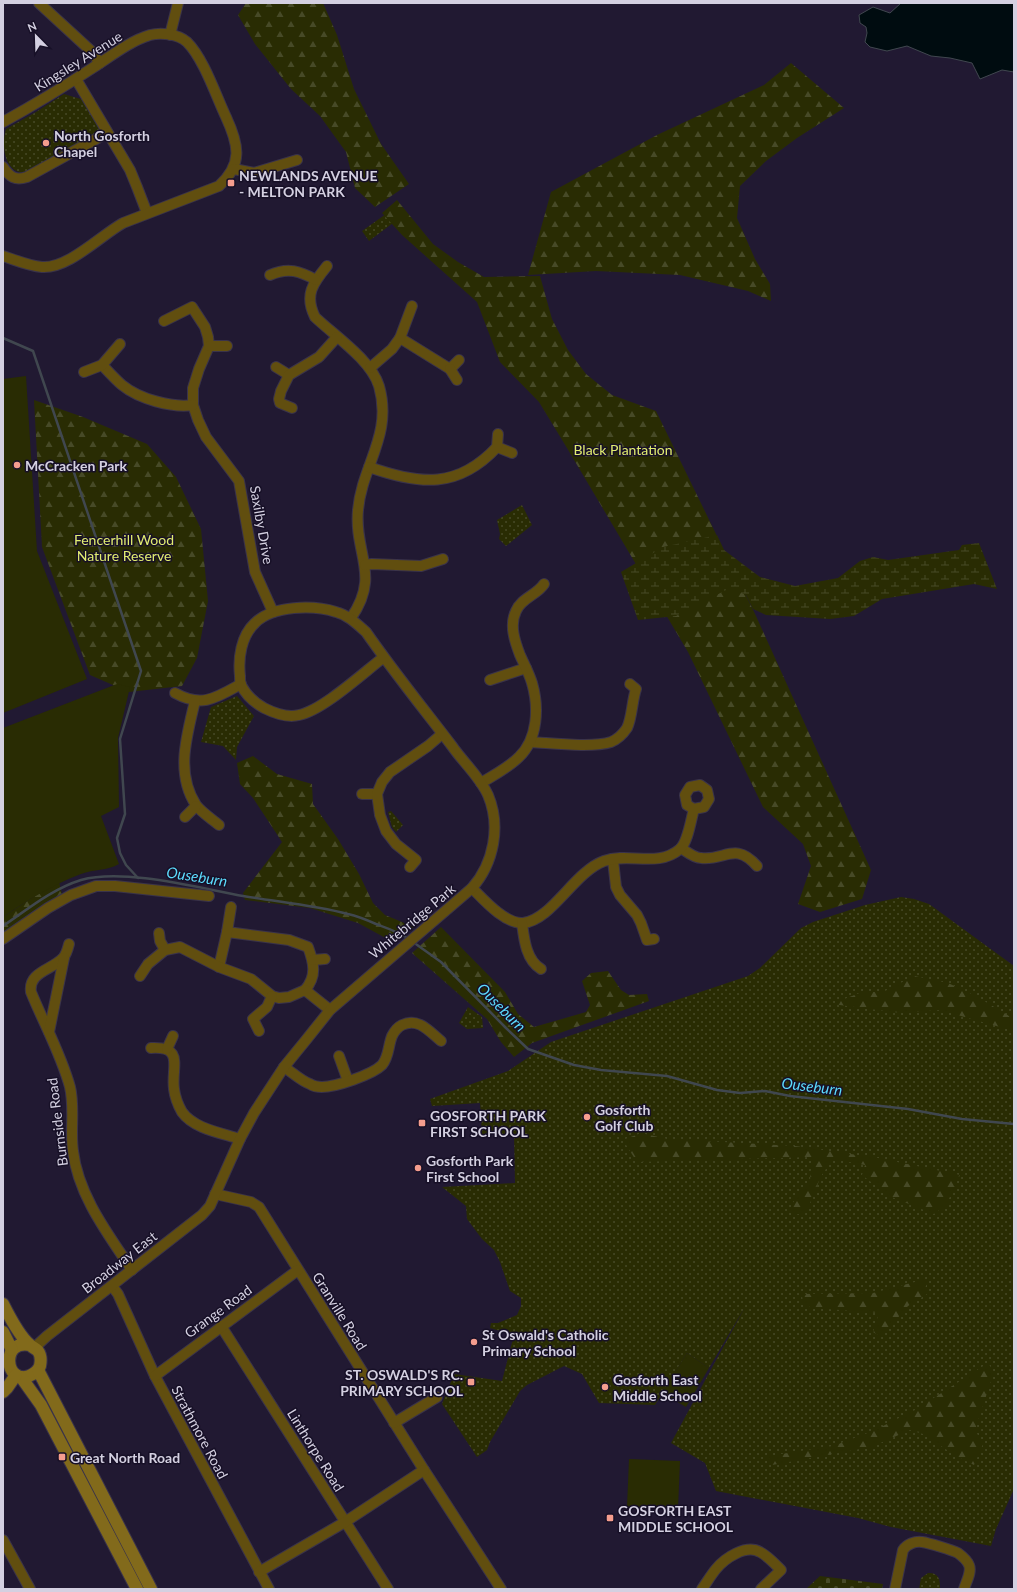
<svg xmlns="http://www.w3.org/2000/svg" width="1017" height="1592" viewBox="0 0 1017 1592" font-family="Lato,sans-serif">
<defs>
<pattern id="grass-dots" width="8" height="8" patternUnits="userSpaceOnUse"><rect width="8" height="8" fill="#292c03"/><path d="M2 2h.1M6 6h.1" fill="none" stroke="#474a27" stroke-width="1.8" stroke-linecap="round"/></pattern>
<pattern id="forest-firs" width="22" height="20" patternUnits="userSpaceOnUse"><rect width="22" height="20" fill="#292c03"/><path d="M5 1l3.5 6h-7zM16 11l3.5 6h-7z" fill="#474a27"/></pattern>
<pattern id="wetland-marsh" width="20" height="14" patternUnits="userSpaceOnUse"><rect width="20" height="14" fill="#292c03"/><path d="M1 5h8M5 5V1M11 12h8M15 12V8" fill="none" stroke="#474a27"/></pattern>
<pattern id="cemetery-stones" width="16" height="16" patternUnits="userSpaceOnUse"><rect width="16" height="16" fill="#292c03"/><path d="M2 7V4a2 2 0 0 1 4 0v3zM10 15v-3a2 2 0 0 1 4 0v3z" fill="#474a27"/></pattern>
</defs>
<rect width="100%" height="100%" fill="#211932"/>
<!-- grass -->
<g fill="url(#grass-dots)">
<path d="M 64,94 L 84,100 L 100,130 L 93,138 L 29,173 C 26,172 22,173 19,172 C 3,167 2,142 6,129 L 36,112 Z"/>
<path d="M 386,214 L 393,223 L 369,241 L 362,231 Z"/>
<path d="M 522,505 L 532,525 L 506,546 L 499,539 L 500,534 L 497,520 Z"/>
<path d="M 237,696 L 254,716 L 237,747 L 236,760 L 223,746 L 201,742 L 211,707 Z"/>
<path d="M 391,811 L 403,825 L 396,832 L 392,827 L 388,812 Z"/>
<path d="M 901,897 L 914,899 L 929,904 L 1014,966 L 1014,1489 L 996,1529 L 991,1546 L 891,1527 L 858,1518 L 716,1491 L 705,1463 L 671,1443 L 745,1307 L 709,1368 L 687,1353 L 655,1405 L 599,1403 L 582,1374 L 564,1366 L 527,1385 L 520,1391 L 490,1442 L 487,1450 L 477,1457 L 442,1404 L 454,1374 L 502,1381 L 514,1335 L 490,1328 L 491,1323 L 498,1323 L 517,1315 L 521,1306 L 521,1298 L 510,1291 L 500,1262 L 494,1250 L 482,1239 L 467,1219 L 466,1206 L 442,1187 L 515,1183 L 514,1134 L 482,1134 L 480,1103 L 432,1106 L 430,1099 L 508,1071 L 551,1042 L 748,976 L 760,968 L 801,928 L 813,922 L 865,905 Z"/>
<path d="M 468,1007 L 482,1017 L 483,1028 L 467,1029 L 459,1023 Z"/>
<path d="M 928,1573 C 939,1573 940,1579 940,1589 L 919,1589 L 921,1578 Z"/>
</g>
<!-- forest -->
<g fill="url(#forest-firs)">
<path d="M 246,3 L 323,3 L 337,35 L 354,89 L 381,144 L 409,184 L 375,207 L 355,188 L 346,152 L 320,116 L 291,89 L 255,44 L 238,15 Z"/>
<path d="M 791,63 L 844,108 L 797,138 L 766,161 L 740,186 L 737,218 L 755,259 L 770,284 L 771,301 L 748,291 L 680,275 L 596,271 L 528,275 L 551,192 L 657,135 L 764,85 Z"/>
<path d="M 397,200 L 433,244 L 458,262 L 484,277 L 540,276 L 552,319 L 568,350 L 586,374 L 612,395 L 656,411 L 756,616 L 871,870 L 862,899 L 820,912 L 798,904 L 811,866 L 803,844 L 763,807 L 688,652 L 567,448 L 539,402 L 500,362 L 477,302 L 402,235 L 382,213 Z"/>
<path d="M 34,400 L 83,417 L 147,444 L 176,477 L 201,529 L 208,601 L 197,658 L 182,686 L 129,692 L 90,675 L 42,547 Z"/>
<path d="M 253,756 L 277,774 L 312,784 L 313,804 L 338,839 L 359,874 L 373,903 L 385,915 L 414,927 L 393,942 L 358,923 L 310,908 L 245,900 L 243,893 L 282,842 L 253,798 L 240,784 L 237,763 Z"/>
<path d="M 59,882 L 62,894 L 32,912 L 3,933 L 3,917 L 35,896 Z"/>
<path d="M 441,927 L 505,992 L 518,1014 L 534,1027 L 586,1012 L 590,1005 L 582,981 L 591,973 L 608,971 L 621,990 L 629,995 L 647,994 L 649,1001 L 532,1043 L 514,1057 L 501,1042 L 487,1019 L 412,953 Z"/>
<path d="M 914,976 L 948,983 L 976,996 L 1014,1019 L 1014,1031 L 940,1010 L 901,1013 L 832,1004 L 862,992 L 883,992 Z"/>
<path d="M 641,1133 L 667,1139 L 795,1146 L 878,1158 L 960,1175 L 946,1205 L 934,1214 L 889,1196 L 862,1175 L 865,1165 L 833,1159 L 821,1176 L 806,1213 L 793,1215 L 792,1204 L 810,1180 L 812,1157 L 637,1162 L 623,1140 Z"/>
<path d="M 926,1279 L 927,1294 L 908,1306 L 881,1337 L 873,1332 L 879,1313 L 814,1308 L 803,1305 L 802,1294 L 873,1293 Z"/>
<path d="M 988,1363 L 994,1372 L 975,1430 L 983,1444 L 974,1465 L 956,1456 L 923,1434 L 910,1430 L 871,1447 L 772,1465 L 768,1456 L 833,1446 L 873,1431 L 915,1410 Z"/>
</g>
<!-- wetland -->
<path fill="url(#wetland-marsh)" d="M 717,535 L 724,550 L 760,577 L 795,586 L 838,578 L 860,561 L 873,557 L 888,560 L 959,550 L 962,545 L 979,543 L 997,589 L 974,584 L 882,599 L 854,616 L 830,619 L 766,615 L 753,609 L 746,595 L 730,588 L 676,616 L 638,620 L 621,572 L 663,547 Z"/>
<!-- cemetery -->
<path fill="url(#cemetery-stones)" d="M 820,1576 L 883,1584 L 882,1589 L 806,1589 Z"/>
<!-- garden -->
<g fill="#292c03">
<path d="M 26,376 L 37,551 L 87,679 L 3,713 L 3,379 Z"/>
<path d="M 117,684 L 130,687 L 118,738 L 119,807 L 101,816 L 119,864 C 107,871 94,869 81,874 C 52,885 28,900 3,917 L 3,728 Z"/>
<path d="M 687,1353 L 709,1368 L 686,1407 L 662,1393 Z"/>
<path d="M 629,1459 L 680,1461 L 678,1509 L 627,1507 Z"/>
</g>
<!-- water -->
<path fill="#000c10" stroke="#40474f" d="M 901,3 L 1014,3 L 1014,72 L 1002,70 L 980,79 L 972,63 L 950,58 L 931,56 L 907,46 L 887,51 L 870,47 L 865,42 L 867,33 L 866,27 L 860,23 L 859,15 L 873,7 L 890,13 Z"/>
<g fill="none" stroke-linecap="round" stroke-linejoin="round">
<!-- stream -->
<g stroke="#40474f" stroke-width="2.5">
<path d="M 3,338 L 33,351 L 141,671 L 120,739 L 125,814 L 117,838 L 120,853 L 126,865 L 138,878"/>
<path d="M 3,926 C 28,909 52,889 81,880 C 124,868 199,888 243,896 C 278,902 313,905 348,914 C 357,916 367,920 376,924 C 387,928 399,932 409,939"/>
<path d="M 413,942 L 441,962 L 506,1028 L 528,1049 L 574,1065 L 601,1070 L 667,1076 L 717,1090 L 740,1093 L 765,1091 L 790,1096 L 908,1109 L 962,1119 L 1014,1124"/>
</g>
<defs>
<g id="street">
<path d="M 39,3 L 90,50 L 100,63"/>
<path d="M 170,35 L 178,3"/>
<path d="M 76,79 L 130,170 L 137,187 L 147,213"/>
<path d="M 3,122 C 34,105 65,86 94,67 C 111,56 130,41 150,35 C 161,32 178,34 187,42 C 204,59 216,96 226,117 C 239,145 243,164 219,186 L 123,223 C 100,236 68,269 42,267 C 29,266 15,260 3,256"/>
<path d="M 3,167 C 10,177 15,181 27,177 L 107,133"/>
<path d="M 234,169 L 254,173 L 297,160"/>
<path d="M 327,266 C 313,283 304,295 315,317 C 335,336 371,360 379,386 C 393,435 362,465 358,510 C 354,554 381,575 351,618"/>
<path d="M 270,275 C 288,267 300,271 316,280"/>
<path d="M 164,321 L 192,307 L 205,327 L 208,337 L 209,346 L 199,369 L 193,388 L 193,405 L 198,420 L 206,437 L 239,481 L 255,572 L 273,612"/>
<path d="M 400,338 L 450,369 L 459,360"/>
<path d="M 209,346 L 227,346"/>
<path d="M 102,365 C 109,372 115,379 122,385 C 139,399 172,408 193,405"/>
<path d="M 276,367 L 289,375"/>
<path d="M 370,368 L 392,349 L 400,338 L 412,306"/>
<path d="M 450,369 L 457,380"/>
<path d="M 84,372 L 102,365 L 120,344"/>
<path d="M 292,408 L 280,403 L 279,399 L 281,391 L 289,375 L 319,357 L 337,337"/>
<path d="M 497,447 L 512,453"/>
<path d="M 369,467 C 420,485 458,489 497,447 L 498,434"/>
<path d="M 365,565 L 372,564 L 421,566 L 443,559"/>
<path d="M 490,680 L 526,668"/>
<path d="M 175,693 C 202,708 216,698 241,684"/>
<path d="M 195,701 C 187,735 175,773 196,805 C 201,812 212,819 219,825"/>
<path d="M 531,742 C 551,743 592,748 611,742 C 618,739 623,734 627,728 C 632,718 632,701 636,689 L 630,684"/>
<path d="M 481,783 C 494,775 508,768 519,757 C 538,739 539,707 532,683 C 529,673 524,664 520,655 C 515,642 509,625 516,611 C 521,598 537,595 544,584"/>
<path d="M 362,794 L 377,794"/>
<path d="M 185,817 L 196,806"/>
<path d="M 681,848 C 687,852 694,858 701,858 C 725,861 735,841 757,866"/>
<path d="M 613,860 L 616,887 L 620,895 L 637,915 L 641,923 L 647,940 L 654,939"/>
<path d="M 410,867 L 416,860 L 396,844 L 386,831 L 380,815 L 377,794 L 382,782 L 390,772 L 428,746 L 442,734"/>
<path d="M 472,888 C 484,900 505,924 523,923 C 552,920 574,872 604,861 C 629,852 658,868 680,849 C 688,842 691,819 694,809 L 687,805 L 685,795 L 690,787 L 700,785 L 707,790 L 709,799 L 704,807 L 694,809"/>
<path d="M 522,923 C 524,939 526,960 541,969"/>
<path d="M 227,932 L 289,940 L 308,947 C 314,963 317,976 305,990"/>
<path d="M 159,933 L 160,941 L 165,950"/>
<path d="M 3,939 L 48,908 L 71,895 L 96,886 L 115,886 L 209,896"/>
<path d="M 69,944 C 68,948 66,955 63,958 C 52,970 28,972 31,992 C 44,1024 61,1054 70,1087 C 75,1108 70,1130 73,1151 C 78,1195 108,1234 132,1270"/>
<path d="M 313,960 L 325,959"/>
<path d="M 219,967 L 227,932 L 231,907"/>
<path d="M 140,976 L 148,964 L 165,950 L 180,947 L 219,967 L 251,979 L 272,996 L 279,998 L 289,997 L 305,990 L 330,1010"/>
<path d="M 259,1031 L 253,1019 L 267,1007 L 272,996"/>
<path d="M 49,1032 L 64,958"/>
<path d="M 151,1048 C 185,1046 171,1067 174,1089 C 175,1097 178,1105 182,1112 C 194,1129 222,1133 240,1139"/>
<path d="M 167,1049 L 173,1036"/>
<path d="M 339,1056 L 348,1081"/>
<path d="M 284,1067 C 292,1072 301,1081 310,1084 C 313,1086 318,1087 322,1087 C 335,1087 372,1075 382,1065 C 389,1057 388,1046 392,1036 C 394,1032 398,1027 402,1025 C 418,1017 429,1031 441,1041"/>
<path d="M 215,1194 L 251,1202 L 259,1207 L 424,1470 L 501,1589"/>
<path d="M 112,1286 L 118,1294 L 155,1376 L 269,1589"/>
<path d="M 221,1326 L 388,1589"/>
<path d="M 34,1348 L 47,1336 L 202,1215 L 210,1206 L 240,1139 L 254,1113 L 284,1067 L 306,1040 L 330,1010 L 472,888 C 494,863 501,826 488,795 C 480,777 463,762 452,746 C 423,708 393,671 366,632 C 357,624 348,615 336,612 C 314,605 273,605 255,623 C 241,636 238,658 240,676 C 240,679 240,683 241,685 C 246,695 255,703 264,708 C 274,713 288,718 299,715 C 323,710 363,673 384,657"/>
<path d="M 155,1376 L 298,1270"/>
<path d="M 394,1423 L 437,1397"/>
<path d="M 3,1540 L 30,1589"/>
<path d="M 259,1572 L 345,1522 L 424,1470"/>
<path d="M 702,1589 C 707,1582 711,1575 716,1569 C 725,1558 746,1544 760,1552 C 768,1556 775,1564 781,1570 L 761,1589"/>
<path d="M 895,1589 L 903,1550 C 907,1544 915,1541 922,1542 C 929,1543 952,1550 958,1553 C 962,1556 967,1560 969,1565 C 972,1572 966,1582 964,1589"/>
</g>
<g id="secondary">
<path d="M 3,1304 C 9,1316 20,1337 30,1345 C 33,1348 35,1348 38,1351 C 41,1355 41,1361 40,1366 C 38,1371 34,1374 29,1376 C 5,1385 0,1339 30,1345"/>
<path d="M 3,1332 L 12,1350"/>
<path d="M 38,1370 L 151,1589"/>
<path d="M 21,1377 L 41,1405 L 137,1589"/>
<path d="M 3,1392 L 7,1388 L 16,1375"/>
</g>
</defs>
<!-- street casing -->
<use href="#street" stroke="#3a334a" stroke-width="12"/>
<!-- secondary casing -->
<use href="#secondary" stroke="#3a334a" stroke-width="14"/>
<!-- street -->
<use href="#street" stroke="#614e0f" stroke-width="10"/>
<!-- secondary -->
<use href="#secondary" stroke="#826a1b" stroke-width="12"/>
</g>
<!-- markers -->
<g fill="#f59d8e" stroke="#171027" stroke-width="1.5">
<circle cx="46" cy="143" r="4"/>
<rect x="227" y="179" width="8" height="8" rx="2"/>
<circle cx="17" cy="465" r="4"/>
<circle cx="587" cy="1117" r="4"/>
<rect x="418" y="1119" width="8" height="8" rx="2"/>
<circle cx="418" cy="1168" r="4"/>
<circle cx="474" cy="1342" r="4"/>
<rect x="467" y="1378" width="8" height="8" rx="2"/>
<circle cx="605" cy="1387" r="4"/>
<rect x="58" y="1453" width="8" height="8" rx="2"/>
<rect x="606" y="1514" width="8" height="8" rx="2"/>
</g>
<g text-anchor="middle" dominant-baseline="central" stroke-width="3" stroke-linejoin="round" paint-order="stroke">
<!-- street labels -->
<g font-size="14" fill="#d4d0e1" stroke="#171027">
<text transform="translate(78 61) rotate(-32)">Kingsley Avenue</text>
<text transform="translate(262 525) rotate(80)">Saxilby Drive</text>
<text transform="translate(412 921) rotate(-40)">Whitebridge Park</text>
<text transform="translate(57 1122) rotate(-97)">Burnside Road</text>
<text transform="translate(119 1262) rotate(-38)">Broadway East</text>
<text transform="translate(218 1311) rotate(-36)">Grange Road</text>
<text transform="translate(340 1311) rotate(58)">Granville Road</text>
<text transform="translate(200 1432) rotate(62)">Strathmore Road</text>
<text transform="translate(316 1450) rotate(58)">Linthorpe Road</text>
</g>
<!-- poi labels -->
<g font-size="14" font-weight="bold" fill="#d4d0e1" stroke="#171027" text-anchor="start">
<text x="54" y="135">North Gosforth<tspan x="54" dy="16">Chapel</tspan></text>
<text x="239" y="175">NEWLANDS AVENUE<tspan x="239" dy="16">- MELTON PARK</tspan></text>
<text x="25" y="465">McCracken Park</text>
<text x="595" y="1109">Gosforth<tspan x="595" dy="16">Golf Club</tspan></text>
<text x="430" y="1115">GOSFORTH PARK<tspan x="430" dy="16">FIRST SCHOOL</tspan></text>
<text x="426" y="1160">Gosforth Park<tspan x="426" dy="16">First School</tspan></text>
<text x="482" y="1334">St Oswald's Catholic<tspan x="482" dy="16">Primary School</tspan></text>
<text x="463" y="1374" text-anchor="end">ST. OSWALD'S RC.<tspan x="463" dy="16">PRIMARY SCHOOL</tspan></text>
<text x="613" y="1379">Gosforth East<tspan x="613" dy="16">Middle School</tspan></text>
<text x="70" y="1457">Great North Road</text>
<text x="618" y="1510">GOSFORTH EAST<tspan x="618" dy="16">MIDDLE SCHOOL</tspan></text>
</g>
<!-- park labels -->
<g font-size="14" fill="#e2ed70" stroke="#171027">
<text x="623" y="449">Black Plantation</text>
<text x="124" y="539">Fencerhill Wood<tspan x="124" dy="16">Nature Reserve</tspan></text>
</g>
<!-- water labels -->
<g font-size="15" font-style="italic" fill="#5cdbfd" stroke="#171027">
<text transform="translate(197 876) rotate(9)">Ouseburn</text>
<text transform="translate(502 1007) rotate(45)">Ouseburn</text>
<text transform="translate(812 1086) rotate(7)">Ouseburn</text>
</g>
</g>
<!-- border -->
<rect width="1017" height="1592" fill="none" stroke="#d4d0e1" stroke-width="8"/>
<!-- north arrow -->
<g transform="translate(36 36) rotate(337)" stroke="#171027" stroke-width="3" paint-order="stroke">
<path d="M0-3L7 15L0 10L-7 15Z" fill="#d4d0e1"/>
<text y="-6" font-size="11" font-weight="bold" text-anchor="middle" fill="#d4d0e1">N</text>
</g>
</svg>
